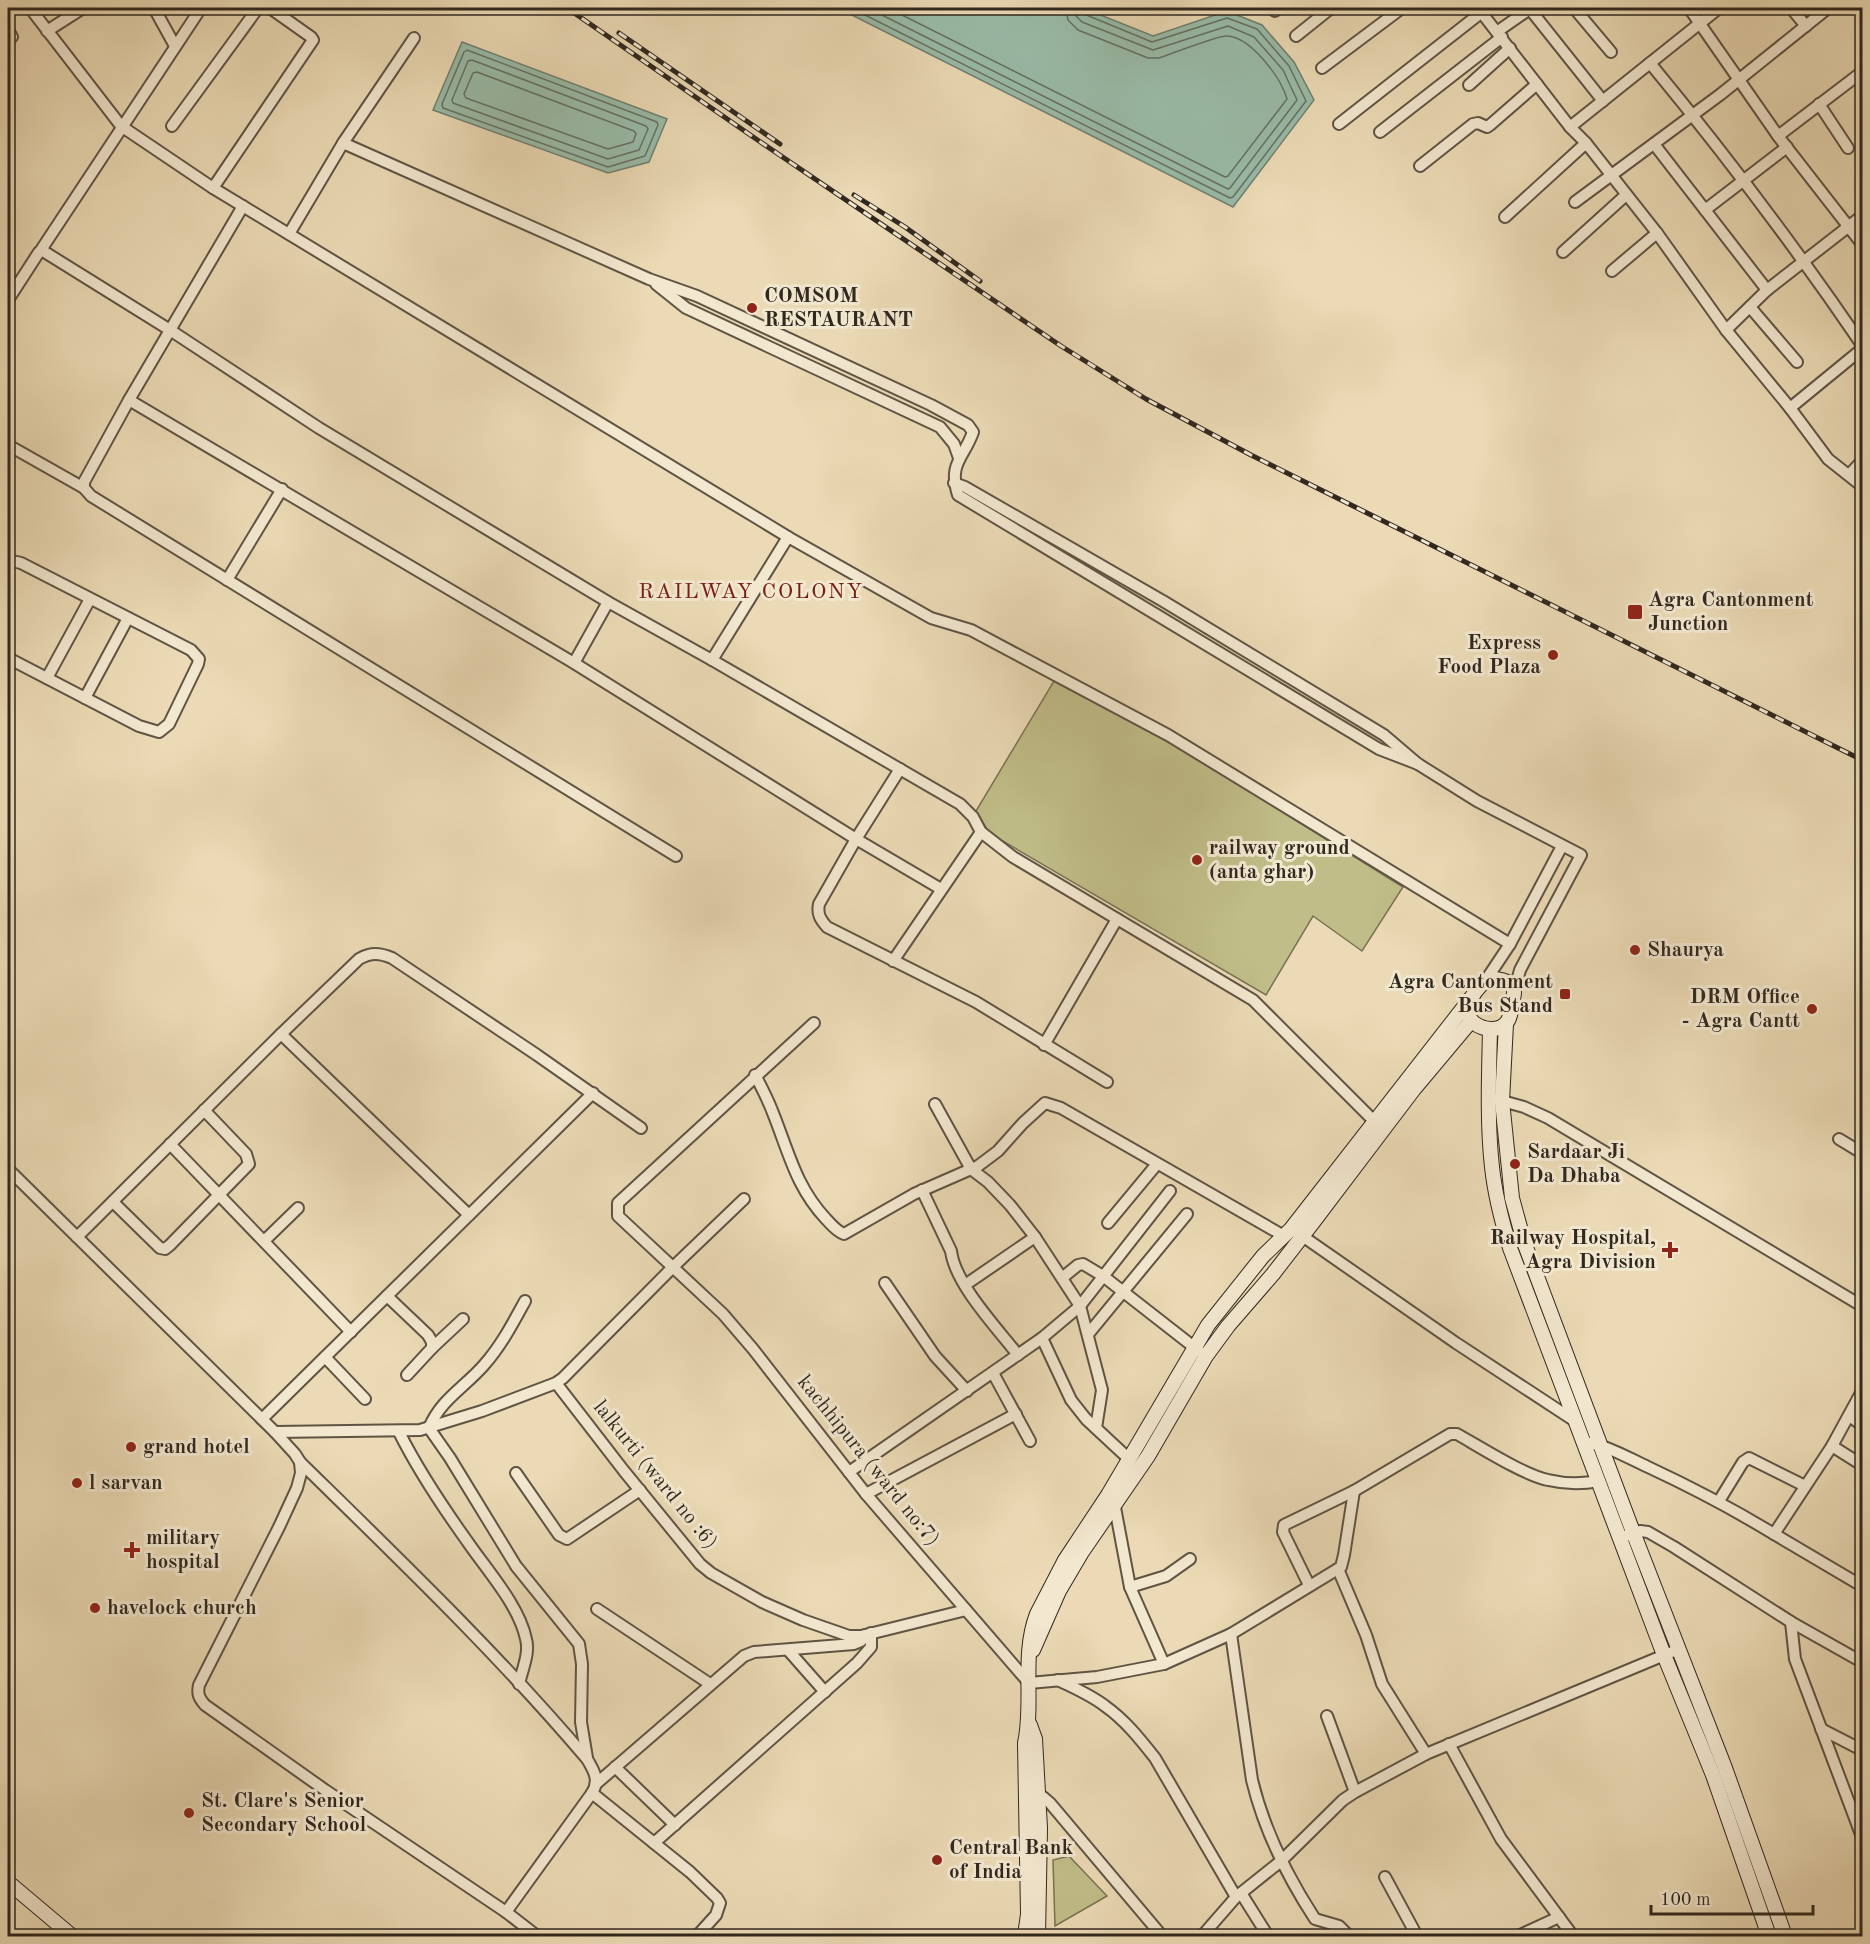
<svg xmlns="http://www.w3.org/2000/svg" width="1870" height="1944" viewBox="0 0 1870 1944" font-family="'Old Standard TT',serif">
<rect width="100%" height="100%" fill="#ebdab5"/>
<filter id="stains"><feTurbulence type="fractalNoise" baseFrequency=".00333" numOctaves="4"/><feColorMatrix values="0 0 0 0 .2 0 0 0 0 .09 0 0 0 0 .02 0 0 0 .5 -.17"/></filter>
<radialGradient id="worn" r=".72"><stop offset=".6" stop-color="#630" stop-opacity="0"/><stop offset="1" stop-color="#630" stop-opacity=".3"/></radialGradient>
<!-- green -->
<g fill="#c0bd88" stroke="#787254" stroke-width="1.5">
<path d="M 1054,681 L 1178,747 L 1403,887 L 1362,951 L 1313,916 L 1266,995 L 989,833 L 976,811 Z"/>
<path d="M 1069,1856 L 1107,1896 L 1055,1926 L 1053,1860 Z"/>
</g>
<!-- water -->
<g fill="#99bba8" stroke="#6f8071" stroke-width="1.5">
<path d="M 838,8 L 1083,8 L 1153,36 L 1227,11 L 1262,25 L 1294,62 L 1314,100 L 1233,207 Z"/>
<path d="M 462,42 L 667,119 L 649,162 L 608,173 L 433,110 Z"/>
</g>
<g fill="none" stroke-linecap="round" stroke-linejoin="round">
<!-- shore -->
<g stroke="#647264" stroke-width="1.5">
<path d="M 851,8 L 1230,198 L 1233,197 L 1306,101 L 1289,66 L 1257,29 L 1227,18 L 1152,42 L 1084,14 L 1082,8"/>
<path d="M 868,8 L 1228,189 L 1230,188 L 1297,100 L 1283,70 L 1254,37 L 1228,26 L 1153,50 L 1082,22 L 1076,16 L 1075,8"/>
<path d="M 888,8 L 1225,177 L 1228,176 L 1287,99 C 1281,78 1251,37 1227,36 C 1219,35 1171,54 1159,58 L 1148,58 L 1078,30 L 1068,20 L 1066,8"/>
<path d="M 467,50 L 657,122 L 658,125 L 645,156 L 608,167 L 443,108 L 442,104 L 464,52 Z"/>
<path d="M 472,60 L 646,126 L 648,129 L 639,150 L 608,159 L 453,103 L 452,100 L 468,61 Z"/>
<path d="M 477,72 L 634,131 L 636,134 L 633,142 L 608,149 L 466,98 L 464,94 L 473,73 Z"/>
</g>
<defs>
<g id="street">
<path d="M 30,8 L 121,126 L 213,188 L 788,537 L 931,618 L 971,630 L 1168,735 L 1510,944"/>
<path d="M 154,8 L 175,46"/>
<path d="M 1478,8 L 1570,127 L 1719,8"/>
<path d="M 1529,8 L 1603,101"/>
<path d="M 1574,8 L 1611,52"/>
<path d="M 1689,8 L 1778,136 L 1862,244"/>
<path d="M 1791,8 L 1806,26"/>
<path d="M 1275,11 L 1279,8"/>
<path d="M 8,30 L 12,37"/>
<path d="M 47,31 L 83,8"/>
<path d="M 1498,31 L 1531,8"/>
<path d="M 1296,36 L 1331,8"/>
<path d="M 1650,63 C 1725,154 1796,248 1862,345"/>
<path d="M 1322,68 L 1402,8"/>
<path d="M 1469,85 L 1510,48"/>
<path d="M 1819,104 L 1848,148"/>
<path d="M 1339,124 L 1482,12"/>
<path d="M 172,126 L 258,8"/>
<path d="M 1570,127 L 1586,143"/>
<path d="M 1380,132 L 1502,37"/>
<path d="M 1778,136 L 1862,72"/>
<path d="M 343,143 L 649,279 L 697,296 L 931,405 L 968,425 L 973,432 C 964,458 948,463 958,495 L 1379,749 L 1418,764"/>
<path d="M 1654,144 L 1767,290"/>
<path d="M 1420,166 L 1473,124 L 1478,123 L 1487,127 L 1490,125 L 1537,84"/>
<path d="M 213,188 L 313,40 L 311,37 L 270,8"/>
<path d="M 1575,202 L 1721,94 L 1828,8"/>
<path d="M 243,206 L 129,400 L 84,482 L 84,488 L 91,496 L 676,856"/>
<path d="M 1705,210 L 1787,147"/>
<path d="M 1505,217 L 1586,143 L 1657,233 L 1726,330 L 1790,408 L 1828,459 L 1862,486"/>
<path d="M 289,234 L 343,143 L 414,38"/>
<path d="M 41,250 L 201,8"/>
<path d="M 1563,252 L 1626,195"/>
<path d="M 1612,271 L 1657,233"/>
<path d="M 656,284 L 686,308 L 940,427 L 954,444 L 959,458"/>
<path d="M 8,300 L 39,252 L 43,251 L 170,330 L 319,428 L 608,602 L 712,660 L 960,804 L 973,817 L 981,832 L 1013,857 L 1253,1000 L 1380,1127"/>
<path d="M 1750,307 L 1797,362"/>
<path d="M 1726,330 L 1767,290 L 1862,216"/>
<path d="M 129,400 L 574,663 L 856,839 L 941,889"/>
<path d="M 1790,408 L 1862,349"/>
<path d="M 8,445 L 84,488"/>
<path d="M 1849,475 L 1862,461"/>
<path d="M 954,483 L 965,487 L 1163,601 L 1384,735 L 1418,764 L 1477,801 L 1581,855 L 1520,970 L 1514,992"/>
<path d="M 8,565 L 12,561 L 21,563 L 191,650 L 199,659 L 198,664 L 169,724 L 159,732 L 139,726 L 8,658"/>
<path d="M 227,580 L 282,489"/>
<path d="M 712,660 L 788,537"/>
<path d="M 574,663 L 608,602"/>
<path d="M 47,678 L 90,599"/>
<path d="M 85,698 L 128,618"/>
<path d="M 900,769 L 856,839 L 819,904 C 817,914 820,919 827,927 L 976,1002 L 1107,1082"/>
<path d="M 893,961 L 981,832"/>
<path d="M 1486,980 L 1510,944 L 1562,846"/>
<path d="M 814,1023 L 618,1203 L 618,1216 L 723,1314 L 753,1349 L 866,1494 L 1029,1683 L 1097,1677 L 1164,1664 L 1231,1634 L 1341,1567 L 1344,1555 L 1354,1491"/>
<path d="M 281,1034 L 469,1215"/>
<path d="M 1044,1045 L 1117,919"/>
<path d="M 755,1075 C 762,1088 768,1100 773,1113 C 789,1153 796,1187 826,1219 C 832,1225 836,1231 844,1234 L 914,1194 L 978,1166 L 998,1151 L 1023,1123 L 1045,1103 L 1061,1108 L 1284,1236"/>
<path d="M 1495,1099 L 1524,1107 L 1548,1118 L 1862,1306"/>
<path d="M 935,1104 L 971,1169 L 988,1182 L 1010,1205 L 1035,1237 L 1080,1306 L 1102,1390 L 1096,1428"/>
<path d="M 1839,1139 L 1862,1153"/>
<path d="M 170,1144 L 351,1332"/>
<path d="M 8,1169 L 275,1432 L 295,1454 L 300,1462 L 301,1473 L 297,1488 L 279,1527 L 199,1685 C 197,1694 199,1698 205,1705 L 325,1790 L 506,1912 L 537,1936"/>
<path d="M 922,1190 L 951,1251 C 955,1284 997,1328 1018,1355"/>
<path d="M 113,1202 L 160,1248 L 165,1249 L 170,1245 L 249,1164 L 246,1154 L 204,1110"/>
<path d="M 1108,1223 L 1157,1164"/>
<path d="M 1298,1233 L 1456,1343 L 1578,1423"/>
<path d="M 77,1237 L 281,1034 L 359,959 C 371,952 380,953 392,958 L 537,1055 L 641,1128"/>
<path d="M 264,1241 L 298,1208"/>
<path d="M 1062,1278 L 1078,1265 L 1083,1264 L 1103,1276 L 1199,1351"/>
<path d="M 885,1283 L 935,1356 L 967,1391"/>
<path d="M 965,1285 L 1035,1237"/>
<path d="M 387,1296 L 428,1335 L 432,1342 L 432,1348 L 407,1375"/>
<path d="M 525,1301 C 513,1323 501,1346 484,1365 C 465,1387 441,1399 429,1428 L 450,1458 L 516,1566 L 579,1644 L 582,1664 L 581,1722 L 587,1758"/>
<path d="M 1089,1333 L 1187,1214"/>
<path d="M 1042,1338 L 1071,1400 L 1086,1419 L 1129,1459"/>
<path d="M 432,1348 L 463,1319"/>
<path d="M 325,1357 L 365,1399"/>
<path d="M 993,1373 L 1030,1441"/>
<path d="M 556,1383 L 624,1471 L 700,1564 L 711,1573 L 762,1602 L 803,1620 L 849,1636 L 861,1636 L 966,1610"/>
<path d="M 1862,1391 L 1832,1446 L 1774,1534 L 1862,1586"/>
<path d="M 1849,1416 L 1862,1425"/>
<path d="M 262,1419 L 593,1093"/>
<path d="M 275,1432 L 420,1430 L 482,1411 L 556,1383 L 563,1378 L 673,1267 L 744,1199"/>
<path d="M 399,1432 C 418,1470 442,1506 467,1541 C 486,1569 519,1605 526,1639 C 530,1653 522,1670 519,1684"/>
<path d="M 1583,1442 C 1607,1445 1626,1457 1648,1467 C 1691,1487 1733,1509 1774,1534"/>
<path d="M 1832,1446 L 1862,1465"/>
<path d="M 300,1462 C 398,1558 498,1654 587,1759 C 594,1771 600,1780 592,1793 L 506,1912"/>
<path d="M 849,1472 L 1042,1338 L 1080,1306 L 1170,1191"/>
<path d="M 516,1473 L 559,1535 L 567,1539 L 640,1490"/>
<path d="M 866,1494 L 1016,1414"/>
<path d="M 1719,1501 L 1743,1462 L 1749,1458 L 1805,1486"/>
<path d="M 1114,1502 L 1130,1587 L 1164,1664"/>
<path d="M 1620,1538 L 1640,1531 L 1648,1532 L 1674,1547 L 1791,1622 L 1862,1662"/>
<path d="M 1338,1569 L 1366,1635 L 1382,1684 L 1426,1754"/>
<path d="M 1309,1585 L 1283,1532 L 1284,1525 L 1354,1491 L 1450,1434 L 1457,1434 C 1480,1447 1524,1475 1548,1480 C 1565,1484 1583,1484 1599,1481"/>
<path d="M 1130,1587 L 1166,1576 L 1190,1559"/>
<path d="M 597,1609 L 710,1684"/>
<path d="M 1791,1622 L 1795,1659 L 1862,1837"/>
<path d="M 1231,1634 L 1252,1780 C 1264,1830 1287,1876 1315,1919 L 1339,1926 L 1349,1936"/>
<path d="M 788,1650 L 825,1692"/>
<path d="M 1058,1680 C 1074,1688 1091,1695 1105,1706 C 1125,1720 1140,1739 1155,1758 L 1236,1897"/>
<path d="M 1327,1716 L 1355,1792"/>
<path d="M 1821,1729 L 1862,1750"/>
<path d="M 1449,1744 L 1501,1839 L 1573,1936"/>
<path d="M 615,1767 L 675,1825"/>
<path d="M 597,1783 L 744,1656 L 754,1652 L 854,1644 L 861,1641 L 866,1635"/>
<path d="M 592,1793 L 690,1872 L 717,1898 L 720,1903 L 716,1915 L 697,1936"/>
<path d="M 1032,1796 L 1043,1797 L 1050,1803 L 1162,1936"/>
<path d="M 654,1843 L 857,1663 L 871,1647 L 871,1633"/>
<path d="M 1385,1877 L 1417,1936"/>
<path d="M 1241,1893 L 1268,1936"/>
<path d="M 1202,1936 L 1236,1897 L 1281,1861 L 1343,1800 L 1355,1792 L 1426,1754 L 1679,1649"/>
<path d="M 1518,1936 L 1559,1917"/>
</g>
<g id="secondary">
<path d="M 1491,978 C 1497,979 1507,980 1512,986 C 1516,991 1513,998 1512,1004 C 1511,1009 1511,1017 1507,1022 C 1500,1032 1483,1030 1474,1023 C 1458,1011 1477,984 1491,978 Z"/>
<path d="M 1506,1024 L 1502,1101 L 1512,1198 L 1524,1242 L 1633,1532 L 1725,1768 L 1785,1936"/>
<path d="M 1490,1029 C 1489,1075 1487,1122 1492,1167 C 1495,1195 1502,1222 1510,1248 L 1664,1655 L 1713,1775 L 1769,1936"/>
<path d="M 1033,1650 L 1059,1591 L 1082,1552 L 1148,1456 L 1206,1356 L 1228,1326 L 1273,1274 L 1314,1221 L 1414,1089 L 1471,1021"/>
<path d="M 1030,1725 L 1035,1739 L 1040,1828 L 1038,1936"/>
<path d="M 8,1882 L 72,1936"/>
<path d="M 1025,1936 L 1028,1914 L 1025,1743 C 1034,1701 1021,1655 1037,1614 L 1065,1560 L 1108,1495 L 1208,1325 L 1263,1256 L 1291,1229 L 1471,998"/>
</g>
</defs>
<!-- street casing -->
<use href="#street" stroke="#5f5444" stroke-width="14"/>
<!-- secondary casing -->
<use href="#secondary" stroke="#30281f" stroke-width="16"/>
<!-- street -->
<use href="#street" stroke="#f2e7cf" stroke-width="10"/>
<!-- secondary -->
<use href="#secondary" stroke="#f2e7cf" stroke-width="14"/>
<defs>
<g id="rail">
<path d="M 567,8 L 759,141 L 1061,346 L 1146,399 L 1251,455 L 1862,760"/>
<path d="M 619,33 L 780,144"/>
<path d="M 854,195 L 905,227 L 980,281"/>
</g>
</defs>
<!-- rail casing -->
<use href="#rail" stroke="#30281f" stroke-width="5"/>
<!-- rail -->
<use href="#rail" stroke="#f2e7cf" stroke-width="3" stroke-dasharray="9" stroke-linecap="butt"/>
</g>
<!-- markers -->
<g fill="#8f2418" stroke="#f2e7cf" stroke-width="2">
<circle cx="752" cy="308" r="6"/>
<rect x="1627" y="604" width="16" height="16" rx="3"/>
<circle cx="1553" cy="655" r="6"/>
<circle cx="1197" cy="860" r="6"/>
<circle cx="1635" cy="950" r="6"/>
<rect x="1559" y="988" width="12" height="12" rx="3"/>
<circle cx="1812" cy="1009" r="6"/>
<circle cx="1515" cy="1164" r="6"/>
<path d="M1667 1241h6v6h6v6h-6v6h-6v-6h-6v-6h6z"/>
<circle cx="131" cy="1447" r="6"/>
<circle cx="77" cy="1483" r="6"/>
<path d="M129 1541h6v6h6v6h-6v6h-6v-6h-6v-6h6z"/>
<circle cx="95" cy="1608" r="6"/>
<circle cx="189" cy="1813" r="6"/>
<circle cx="937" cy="1860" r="6"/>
</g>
<g text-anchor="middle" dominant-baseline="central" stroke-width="6" stroke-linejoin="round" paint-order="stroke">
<!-- poi labels -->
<g font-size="21" font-weight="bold" fill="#30281f" stroke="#f2e7cf" text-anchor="start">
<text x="764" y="296">COMSOM<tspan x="764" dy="24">RESTAURANT</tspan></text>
<text x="1648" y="600">Agra Cantonment<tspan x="1648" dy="24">Junction</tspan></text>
<text x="1541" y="643" text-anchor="end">Express<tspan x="1541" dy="24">Food Plaza</tspan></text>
<text x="1209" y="848">railway ground<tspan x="1209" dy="24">(anta ghar)</tspan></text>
<text x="1647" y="950">Shaurya</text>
<text x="1553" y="982" text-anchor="end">Agra Cantonment<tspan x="1553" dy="24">Bus Stand</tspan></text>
<text x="1800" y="997" text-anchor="end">DRM Office<tspan x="1800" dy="24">- Agra Cantt</tspan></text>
<text x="1527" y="1152">Sardaar Ji<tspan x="1527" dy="24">Da Dhaba</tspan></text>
<text x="1656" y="1238" text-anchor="end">Railway Hospital,<tspan x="1656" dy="24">Agra Division</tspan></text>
<text x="143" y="1447">grand hotel</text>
<text x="89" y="1483">l sarvan</text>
<text x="146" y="1538">military<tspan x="146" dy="24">hospital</tspan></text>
<text x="107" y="1608">havelock church</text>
<text x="201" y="1801">St. Clare's Senior<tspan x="201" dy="24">Secondary School</tspan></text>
<text x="949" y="1848">Central Bank<tspan x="949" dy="24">of India</tspan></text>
</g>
<!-- street labels -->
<g font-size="21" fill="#30281f" stroke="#f2e7cf">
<text transform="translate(868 1461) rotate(51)">kachhipura (ward no:7)</text>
<text transform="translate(655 1475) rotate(51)">lalkurti (ward no :6)</text>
</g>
<!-- neighbourhood labels -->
<g font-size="22" letter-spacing="1.5" fill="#7a1f14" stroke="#f2e7cf">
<text x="751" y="592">RAILWAY COLONY</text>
</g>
</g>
<!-- margin -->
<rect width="1870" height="1944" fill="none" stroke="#ebdab5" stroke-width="30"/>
<rect x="9" y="9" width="1852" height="1926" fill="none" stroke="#30281f" stroke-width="3"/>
<rect x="15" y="15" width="1840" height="1914" fill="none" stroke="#30281f" stroke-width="1.5"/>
<!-- scale -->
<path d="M1651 1905v9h162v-9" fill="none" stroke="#30281f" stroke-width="3"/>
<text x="1660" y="1905" font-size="18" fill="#30281f" stroke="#f2e7cf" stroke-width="4.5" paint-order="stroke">100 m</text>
<rect width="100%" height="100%" filter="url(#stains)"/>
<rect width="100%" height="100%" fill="url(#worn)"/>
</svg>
